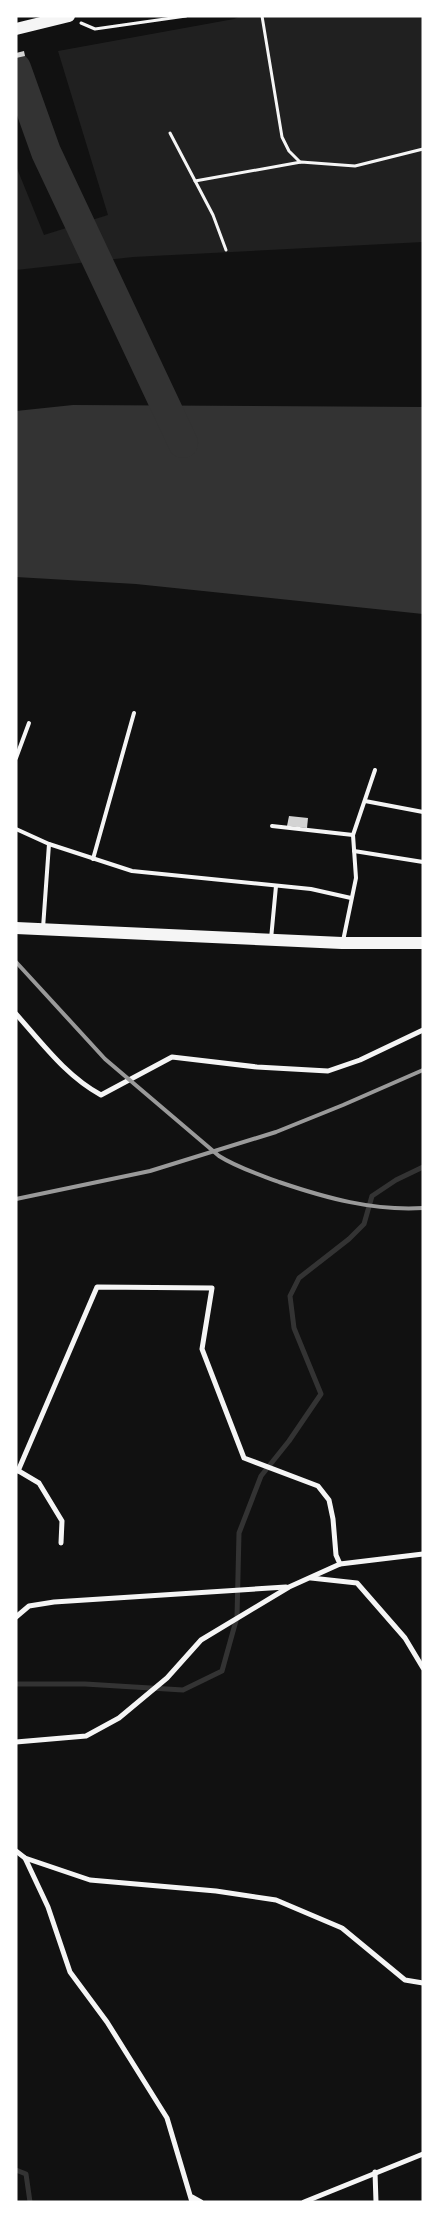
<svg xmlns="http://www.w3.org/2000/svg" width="439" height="2218" viewBox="0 0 439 2218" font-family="'Public Sans',sans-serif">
<rect width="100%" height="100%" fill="#111"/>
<!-- green -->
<path fill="#202020" d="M 241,16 L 423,16 L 423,242 L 133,257 L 16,270 L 16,166 L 44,235 L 108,215 L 58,51 L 234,19 Z"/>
<!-- water -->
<path fill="#333" d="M 73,405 L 423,407 L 423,614 L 136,584 L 16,577 L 16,411 Z"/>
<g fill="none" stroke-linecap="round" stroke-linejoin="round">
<!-- stream -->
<g stroke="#333" stroke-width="5">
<path d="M 16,1684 L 85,1684 L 183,1690 L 222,1671 L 237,1617 L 239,1533 L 261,1476 L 289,1441 L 321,1394 L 294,1328 L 290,1296 L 299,1278 L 349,1239 L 364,1224 L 372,1196 L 396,1180 L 423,1167"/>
<path d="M 16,2170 L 26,2174 L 30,2202"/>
</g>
<!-- river -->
<path stroke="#333" stroke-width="30" d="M 16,68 L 46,152 L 183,443"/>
</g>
<!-- building -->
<g fill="#d3d3d3">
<path d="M 24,51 L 25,56 L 16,58 L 16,53 Z"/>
<path d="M 289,816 L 308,818 L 307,828 L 287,826 Z"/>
</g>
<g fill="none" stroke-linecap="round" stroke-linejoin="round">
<!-- path -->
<g stroke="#f5f5f5" stroke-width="3">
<path d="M 262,16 L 282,137 L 289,151 L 300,162"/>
<path d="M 81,23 L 95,29 L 186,16"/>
<path d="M 170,133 L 213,215 L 226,250"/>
<path d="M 195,181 L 301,162 L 355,166 L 423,149"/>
</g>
<!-- service -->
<g stroke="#f5f5f5" stroke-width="4">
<path d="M 16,758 L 29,723"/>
<path d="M 365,801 L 423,812"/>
<path d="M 272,826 L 353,835"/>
<path d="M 16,829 L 49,844 L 43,928"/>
<path d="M 49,844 L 132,871 L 311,889 L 351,898"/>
<path d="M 354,851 L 423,862"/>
<path d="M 93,859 L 134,713"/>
<path d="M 271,939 L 276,886"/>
<path d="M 343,941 L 356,878 L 353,835 L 375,770"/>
</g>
<!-- minor -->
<g stroke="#f5f5f5" stroke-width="5">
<path d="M 16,1014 C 42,1043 66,1076 101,1095 L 172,1057 L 257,1067 L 328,1071 L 360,1060 L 423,1030"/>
<path d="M 17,1470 L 39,1483 L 62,1521 L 61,1543"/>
<path d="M 340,1564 L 423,1554"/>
<path d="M 311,1578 L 357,1583 L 405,1638 L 423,1668"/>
<path d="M 16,1617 L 29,1606 L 54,1602 L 286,1587"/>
<path d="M 16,1742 L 86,1736 L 119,1718 L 167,1678 L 201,1640 L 289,1587 L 340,1564 L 336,1555 L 333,1519 L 329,1500 L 318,1486 L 244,1458 L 202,1349 L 212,1288 L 97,1287 L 18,1471"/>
<path d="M 16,1851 L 25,1858 L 90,1880 L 216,1891 L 276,1900 L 342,1928 L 405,1980 L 423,1983"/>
<path d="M 25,1858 L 48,1907 L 70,1972 L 107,2022 L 167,2118 L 192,2202"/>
<path d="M 375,2172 L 376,2202"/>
<path d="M 192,2197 L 201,2202"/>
<path d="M 304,2202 L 423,2154"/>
</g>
<!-- primary -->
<path stroke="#f5f5f5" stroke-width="12" d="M 16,29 L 69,16"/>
<!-- trunk -->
<path stroke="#f5f5f5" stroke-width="12" d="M 16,928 L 342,943 L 423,943"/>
<!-- rail -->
<g stroke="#9a9a9a" stroke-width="4">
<path d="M 16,962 L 105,1059 L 219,1156 C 238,1168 258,1174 279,1182 C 326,1198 373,1211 423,1208"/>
<path d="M 16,1199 L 150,1171 L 276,1132 L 343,1105 L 423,1070"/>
</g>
</g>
<!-- border -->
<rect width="439" height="2218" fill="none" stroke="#ffffff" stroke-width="35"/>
</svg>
